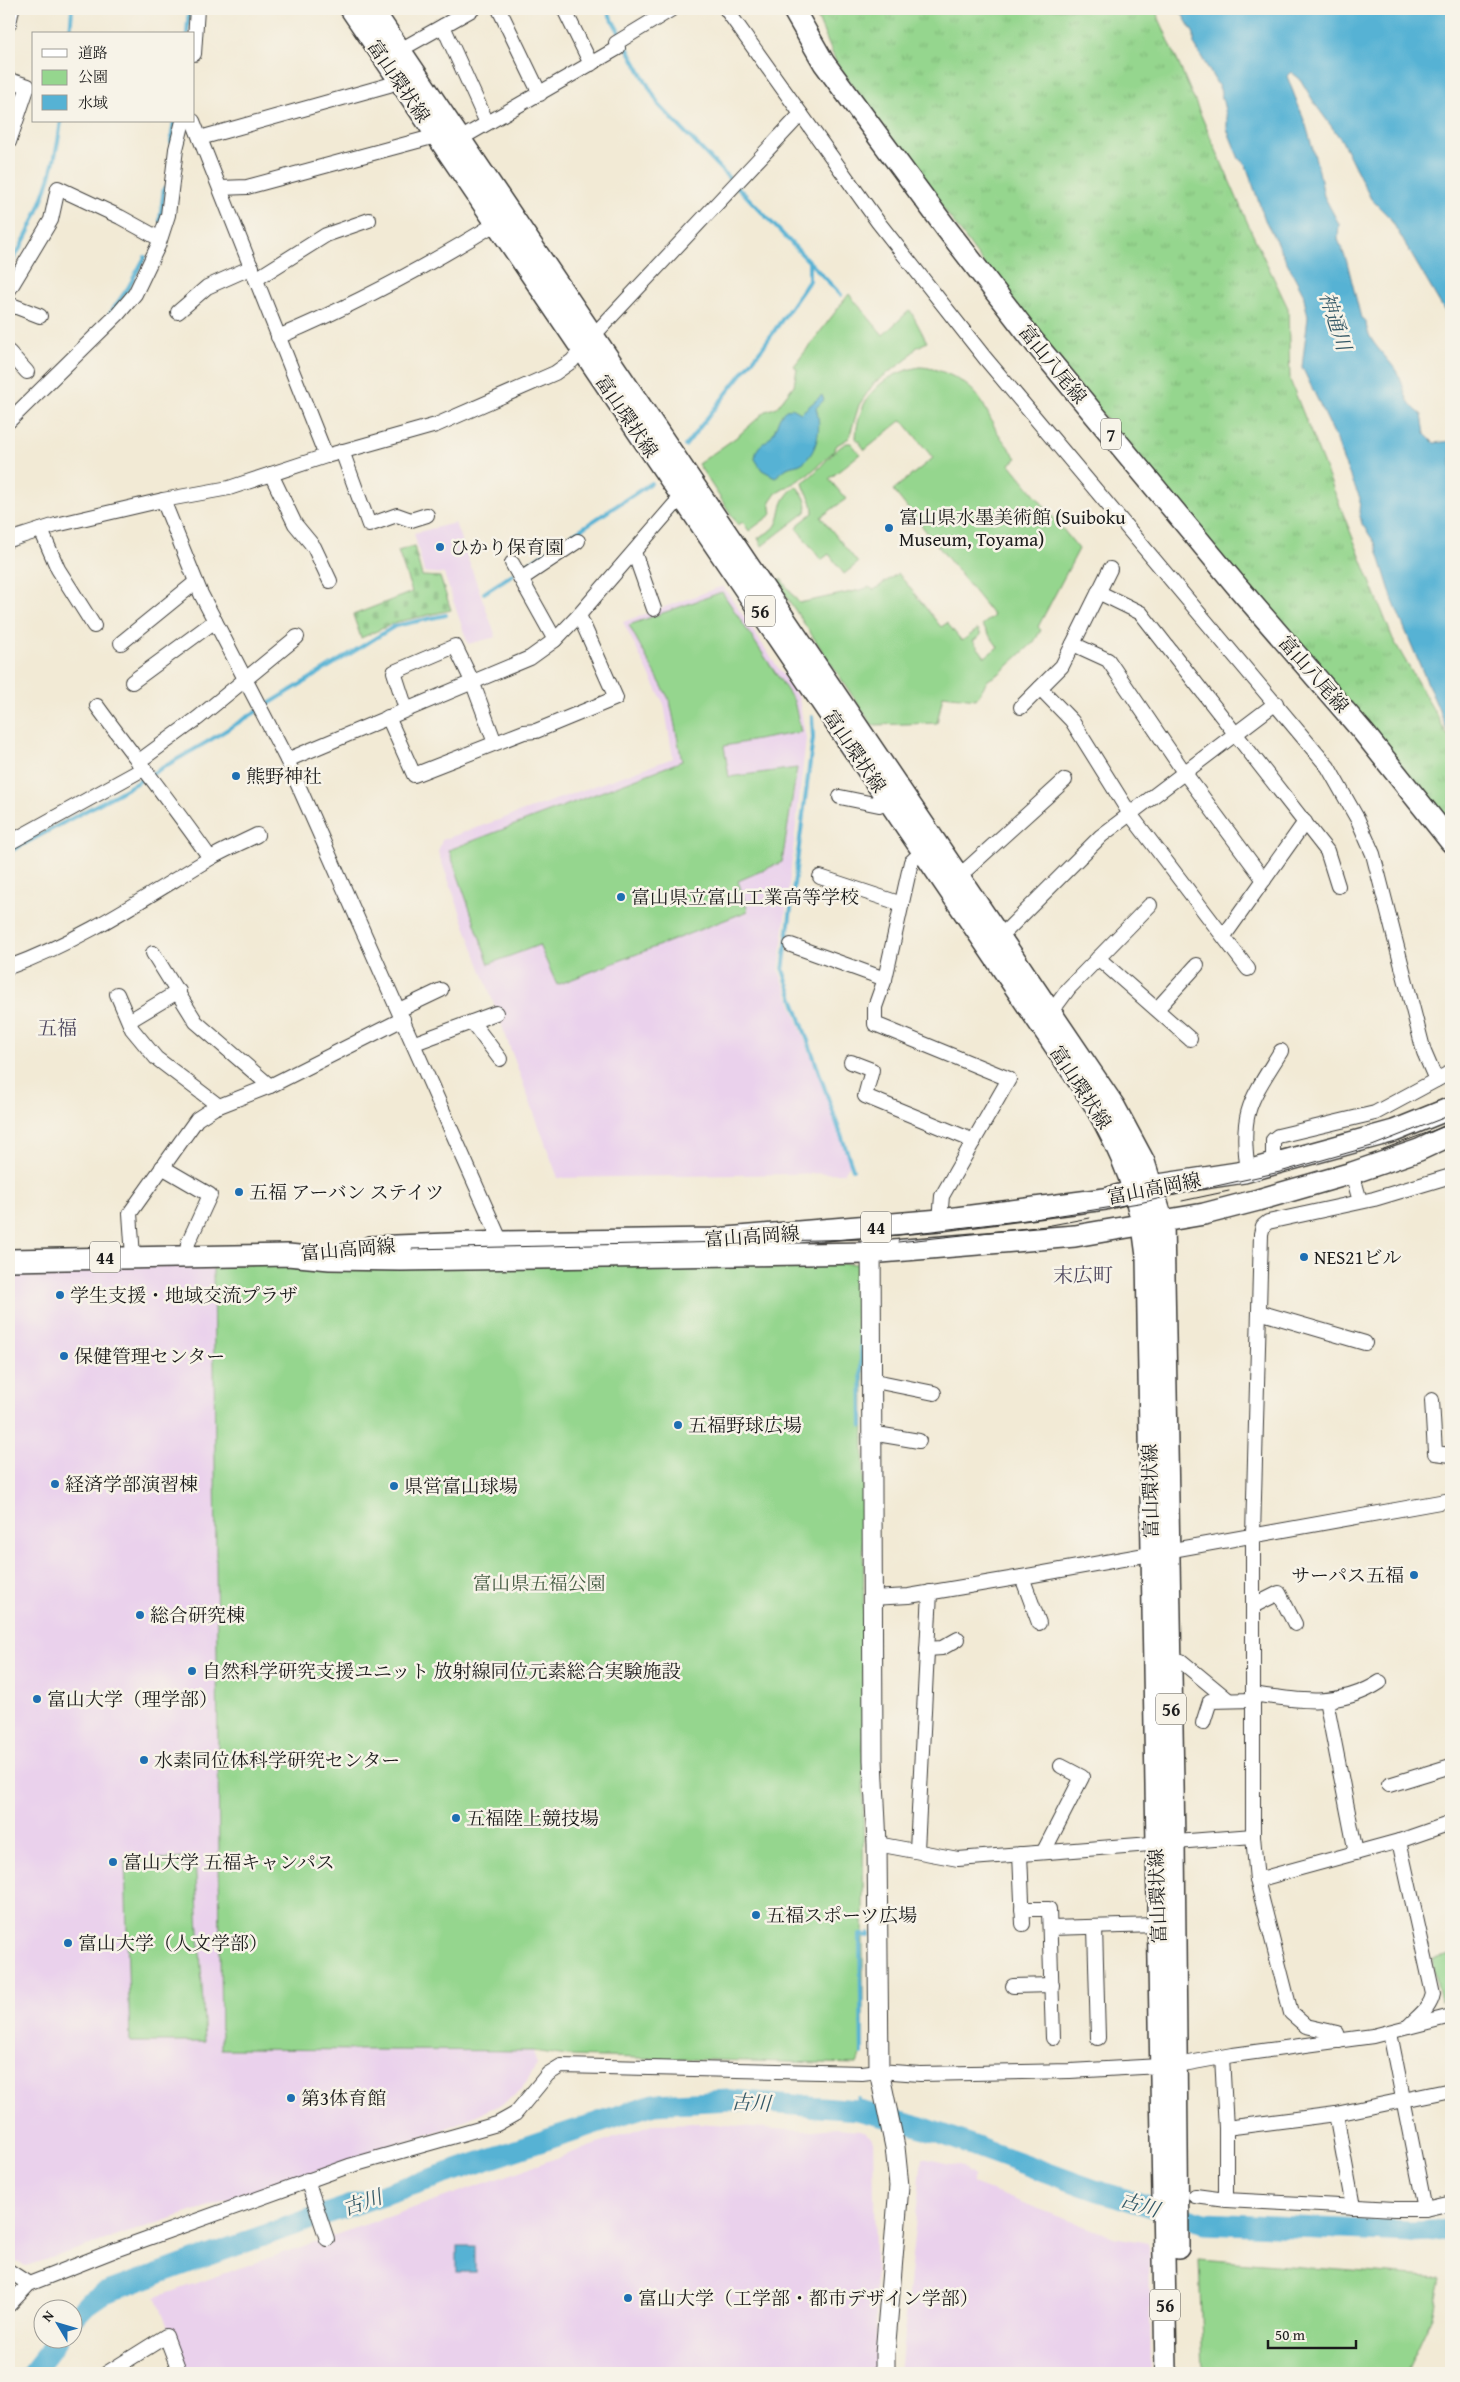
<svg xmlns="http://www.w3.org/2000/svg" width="1460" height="2382" viewBox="0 0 1460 2382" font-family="'Gentium Book Plus','Noto Serif JP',serif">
<defs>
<pattern id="grass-tufts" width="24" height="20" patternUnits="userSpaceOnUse" patternTransform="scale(1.25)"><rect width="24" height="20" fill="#95d68e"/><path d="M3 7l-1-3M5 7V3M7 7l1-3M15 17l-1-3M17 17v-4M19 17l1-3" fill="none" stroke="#80b77a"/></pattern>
<pattern id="cemetery-stones" width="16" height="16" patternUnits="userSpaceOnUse" patternTransform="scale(1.25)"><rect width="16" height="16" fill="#95d68e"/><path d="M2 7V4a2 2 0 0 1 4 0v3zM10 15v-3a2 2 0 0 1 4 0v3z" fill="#80b77a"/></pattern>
</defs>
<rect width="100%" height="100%" fill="#f7f3e8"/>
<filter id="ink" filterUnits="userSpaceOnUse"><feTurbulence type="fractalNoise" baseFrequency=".02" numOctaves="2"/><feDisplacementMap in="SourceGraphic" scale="10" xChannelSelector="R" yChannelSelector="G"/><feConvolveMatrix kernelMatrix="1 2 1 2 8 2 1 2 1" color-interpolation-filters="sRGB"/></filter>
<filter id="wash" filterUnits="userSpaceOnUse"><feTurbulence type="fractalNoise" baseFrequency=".0096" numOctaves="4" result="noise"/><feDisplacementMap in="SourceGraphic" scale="20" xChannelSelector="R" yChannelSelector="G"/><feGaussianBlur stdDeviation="1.12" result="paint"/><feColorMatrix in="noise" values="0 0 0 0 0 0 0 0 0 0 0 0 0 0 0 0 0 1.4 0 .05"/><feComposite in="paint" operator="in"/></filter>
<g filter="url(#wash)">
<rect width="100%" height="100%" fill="#f2ead5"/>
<!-- built -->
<g fill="#ead1ec">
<path d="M 455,523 L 496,637 L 468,644 L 444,574 L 424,572 L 414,533 Z"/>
<path d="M 723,586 L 799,699 L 806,739 L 779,971 L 851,1163 L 844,1173 L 558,1178 L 438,852 L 442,840 L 673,758 L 664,704 L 623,622 Z"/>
<path d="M 213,1265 L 221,2049 L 533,2051 L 537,2065 L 520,2091 L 504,2103 L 442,2130 L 26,2266 L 9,2259 L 9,1270 Z"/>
<path d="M 698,2123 L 804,2131 L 835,2128 L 860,2130 L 873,2138 L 877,2373 L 187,2373 L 156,2297 L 655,2124 Z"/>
<path d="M 922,2158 L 960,2166 L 973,2176 L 973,2184 L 1113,2237 L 1149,2243 L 1151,2373 L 900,2373 Z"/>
</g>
<!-- grass -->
<path fill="url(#grass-tufts)" stroke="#587955" d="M 814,9 L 1155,9 L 1252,233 L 1288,308 L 1290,380 L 1393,639 L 1451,741 L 1451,834 L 1033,331 L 836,62 Z"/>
<!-- cemetery -->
<path fill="url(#cemetery-stones)" stroke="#587955" d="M 414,546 L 422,576 L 440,577 L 451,610 L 397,622 L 361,638 L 353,615 L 412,592 L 398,551 Z"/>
<!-- park -->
<g fill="#95d68e" stroke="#587955">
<path d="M 849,294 L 883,335 L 910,310 L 927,342 L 916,348 L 906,360 L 874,383 L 859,405 L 849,438 L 837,445 L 833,452 L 809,474 L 775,494 L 770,501 L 772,514 L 749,531 L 743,522 L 738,525 L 698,464 L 738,436 L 766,411 L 777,407 L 794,385 L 797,369 L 794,366 Z"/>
<path d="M 919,367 C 938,367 965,380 977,395 C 985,405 990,418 996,430 C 1002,440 1010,449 1017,458 L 1010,464 L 1079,549 L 1038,627 L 1041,630 L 1034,642 L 1000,673 L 988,680 L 976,699 L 943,695 L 937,723 L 872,725 L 777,583 L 781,579 L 799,603 L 861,590 L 869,587 L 874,590 L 898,573 L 941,627 L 947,623 L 962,641 L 978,629 L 981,635 L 973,641 L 985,657 L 998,647 L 982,625 L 994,616 L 893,490 L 933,458 L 902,420 L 865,450 L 856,438 C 858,398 880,375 919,367 Z"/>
<path d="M 847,443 L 851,443 L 860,454 L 829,479 L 846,499 L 821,517 L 858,563 L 844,574 L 829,554 L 821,560 L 797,529 L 799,524 L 813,513 C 813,496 804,493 803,482 C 818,473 834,448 847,443 Z"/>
<path d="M 796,486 C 803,494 809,502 806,512 L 762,546 L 758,538 C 763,535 769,532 773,529 C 785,516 774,504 796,486 Z"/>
<path d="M 722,592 L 794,701 L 801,732 L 724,746 L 729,777 L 797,768 L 782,862 L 738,881 L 748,911 L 557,985 L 539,945 L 489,964 L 449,850 L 682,761 L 670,701 L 629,625 Z"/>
<path d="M 543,1258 L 864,1264 L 863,2048 L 857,2064 L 567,2056 L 533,2051 L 221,2049 L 213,1265 Z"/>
<path d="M 195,1858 L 205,2042 L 130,2042 L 125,1860 Z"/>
<path d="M 1451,1955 L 1451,1998 L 1441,2001 L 1432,1959 Z"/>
<path d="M 1199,2259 L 1440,2278 L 1432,2317 L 1406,2373 L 1203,2373 Z"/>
</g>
<!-- water -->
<g fill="#56b2d4" stroke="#396778">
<path d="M 1179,9 L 1451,9 L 1451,322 L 1390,218 L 1371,199 L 1342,141 L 1315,104 L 1300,79 L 1291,72 L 1287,76 L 1306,125 L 1319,171 L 1324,196 L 1339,224 L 1338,239 L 1347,262 L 1361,318 L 1366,321 C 1366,343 1390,357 1399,376 C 1408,396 1402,399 1422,415 L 1425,434 L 1434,443 L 1451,441 L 1451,739 L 1393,601 L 1375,543 L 1362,524 L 1359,512 L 1360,498 L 1343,460 L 1337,440 L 1302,367 L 1308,317 L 1303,293 L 1265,220 L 1246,165 L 1239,159 L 1227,129 L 1227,119 L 1220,89 L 1194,44 L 1194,34 Z"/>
<path d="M 822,395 L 824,400 L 816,408 C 822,425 818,453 802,463 C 798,466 792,465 787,468 C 783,470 780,475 775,477 L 762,470 L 755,459 C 757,442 764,446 772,435 C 779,425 777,411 792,408 L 801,413 Z"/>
<rect x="457" y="2246" width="18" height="26"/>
</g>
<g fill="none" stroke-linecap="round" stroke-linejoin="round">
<!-- stream -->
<g stroke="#56b2d4" stroke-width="4">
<path d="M 606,9 L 621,35"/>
<path d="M 70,34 L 72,9"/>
<path d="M 187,34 L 189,9"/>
<path d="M 624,42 L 659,105 L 841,295"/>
<path d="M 171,142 L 174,121"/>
<path d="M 160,221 L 164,188"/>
<path d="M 9,267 C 37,222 55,174 61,121"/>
<path d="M 109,315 L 128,288 L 145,257"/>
<path d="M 685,446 L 763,347 L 809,281 L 809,262"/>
<path d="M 519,570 L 651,483"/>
<path d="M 484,593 L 513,574"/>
<path d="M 812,717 L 813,738 L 783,970 L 853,1169"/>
<path d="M 9,852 L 117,794 L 207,742 L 395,626 L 446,615"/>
<path d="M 860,1269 L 862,1426"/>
<path d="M 862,2054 L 860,1935 L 869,1936 L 869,1933"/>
<path d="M 858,2110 L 858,2098"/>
</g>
<!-- river -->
<g stroke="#56b2d4" stroke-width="21">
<path d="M 72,2320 L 86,2305 L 102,2294 L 299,2223 L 626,2113 L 654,2104 L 730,2100 L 858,2110 L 922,2127 L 1095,2190 L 1205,2223 L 1411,2232 L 1451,2230"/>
<path d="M 32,2373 L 58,2340"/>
</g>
</g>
</g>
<g filter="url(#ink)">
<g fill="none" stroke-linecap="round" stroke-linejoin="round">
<defs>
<g id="street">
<path d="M 499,9 L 540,94"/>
<path d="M 564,9 L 591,64"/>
<path d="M 726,9 L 878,222 L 985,358 L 1328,767 L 1358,820 L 1373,854 L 1424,1052 L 1436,1080"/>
<path d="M 9,24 L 12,9"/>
<path d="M 443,26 L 487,123"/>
<path d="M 194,54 L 197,9"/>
<path d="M 393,54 L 473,9"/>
<path d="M 9,80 L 28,86 L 9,142"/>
<path d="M 193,121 L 326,456"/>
<path d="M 200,138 L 389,85 L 399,80"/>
<path d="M 453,143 L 618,48 L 616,43 L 672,9"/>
<path d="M 220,188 L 247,187 L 436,136"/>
<path d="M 256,279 L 326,235 L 369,220"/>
<path d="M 9,290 L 51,220 L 58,188 L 120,217 L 160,239"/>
<path d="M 9,304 L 40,316"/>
<path d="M 178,312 L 207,287 L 252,267"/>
<path d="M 278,337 C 357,304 431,264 503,219"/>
<path d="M 9,352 L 27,372"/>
<path d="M 9,421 L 118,314 L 135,294 L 158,246 L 168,215 L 176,149 L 183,121"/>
<path d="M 342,451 L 369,525 L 397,515 L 411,520 L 427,515"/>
<path d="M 271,474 L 295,524 L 314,547 L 330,581"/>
<path d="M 163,500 L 201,594 L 287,760 L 501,1242"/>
<path d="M 41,530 L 58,569 L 94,626"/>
<path d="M 9,540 L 56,525 L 163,500 L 229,488 L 326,456 L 436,425 L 555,373 L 572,361 L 592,337 L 801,114"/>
<path d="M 634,552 L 654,609"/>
<path d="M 512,563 L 555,640"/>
<path d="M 521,579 L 578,541"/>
<path d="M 1098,592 L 1141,613 L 1327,851 L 1338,886"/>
<path d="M 121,643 L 196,582"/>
<path d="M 1073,644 L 1108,660 L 1184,772 L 1264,880"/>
<path d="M 132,682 L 215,621"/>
<path d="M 1040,688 L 1072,721 L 1130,814 L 1248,969"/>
<path d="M 97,706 C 134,757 174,806 210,858"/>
<path d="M 1021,707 L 1062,666 L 1110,569"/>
<path d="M 406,709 L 394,672 L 455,646 L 472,681 L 495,743"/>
<path d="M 388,717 L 414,775 L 524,732 L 536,731 L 616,698 L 579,615"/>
<path d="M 287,760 L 530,658 L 555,640 L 579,615 L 674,505 L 689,496"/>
<path d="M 138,762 L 198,718 L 297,637"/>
<path d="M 840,797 L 879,805 L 889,801"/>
<path d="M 9,843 L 143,769"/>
<path d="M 928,846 L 911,862 L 885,979 L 875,1007 L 875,1024 L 1009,1079 L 942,1196 L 940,1220"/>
<path d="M 820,877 L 902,904"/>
<path d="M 952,880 L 967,869 L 1065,780"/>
<path d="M 1224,936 L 1305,822"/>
<path d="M 993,940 L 1008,929 L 1101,836 L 1276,703"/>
<path d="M 791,945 L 885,979"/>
<path d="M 153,953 L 196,1022 L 270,1086"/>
<path d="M 1098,958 L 1190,1039"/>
<path d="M 9,967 C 81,941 144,898 209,859 C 224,850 241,843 257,835"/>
<path d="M 117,994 L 132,1029 L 156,1058 L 219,1106"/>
<path d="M 1157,1009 L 1197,965"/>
<path d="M 399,1010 L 441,990"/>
<path d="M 1042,1012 L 1058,1003 L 1069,988 L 1150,905"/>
<path d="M 129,1021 L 179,991"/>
<path d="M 472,1022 L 500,1059"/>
<path d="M 415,1043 L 496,1013"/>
<path d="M 851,1062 L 872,1070 L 865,1096 L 974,1141"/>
<path d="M 1273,1165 L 1273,1140 L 1278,1136 L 1375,1113 L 1451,1072"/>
<path d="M 162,1167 L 210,1195 L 188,1243 L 187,1255"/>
<path d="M 1248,1171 C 1239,1111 1251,1100 1281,1051"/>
<path d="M 1352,1173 L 1360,1201"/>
<path d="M 1451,1176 L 1374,1199 L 1268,1222 L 1263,1226 L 1261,1234 L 1253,1535 L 1253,1836 L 1257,1880 L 1399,1841 L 1451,1823"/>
<path d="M 133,1257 L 130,1213 L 197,1119 L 214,1108 L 270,1086 L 403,1019"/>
<path d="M 1259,1312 L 1365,1343"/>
<path d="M 870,1380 L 934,1393"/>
<path d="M 1432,1400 L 1435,1453 L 1451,1455"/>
<path d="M 871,1433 L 919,1441"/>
<path d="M 1022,1577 L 1039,1623"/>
<path d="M 871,1598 L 909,1596 L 1022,1577 L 1451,1500"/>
<path d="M 1253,1606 L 1279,1593 L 1295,1624"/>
<path d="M 927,1649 L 942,1648 L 958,1639"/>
<path d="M 1170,1659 L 1181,1661 L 1227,1699"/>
<path d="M 1253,1694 C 1297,1701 1341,1708 1380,1682"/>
<path d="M 1326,1700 L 1356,1853"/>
<path d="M 1203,1723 L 1210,1701 L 1254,1700"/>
<path d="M 1389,1785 L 1451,1766"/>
<path d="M 1399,1841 L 1433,1994 C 1430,2009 1418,2016 1408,2027"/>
<path d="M 877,1844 L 958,1859 L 1253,1836"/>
<path d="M 917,1850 L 930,1592"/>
<path d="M 1044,1851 L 1082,1777 L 1061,1766"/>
<path d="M 1020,1854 L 1023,1924"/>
<path d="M 1257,1880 L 1291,2013 L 1306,2026 L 1337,2033 L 1339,2041"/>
<path d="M 1022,1909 L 1049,1909 L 1053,2038"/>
<path d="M 1095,1927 L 1098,2038"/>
<path d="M 1050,1928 L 1158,1925"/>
<path d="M 1013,1986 L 1052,1985"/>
<path d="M 1390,2033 L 1425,2209"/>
<path d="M 1222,2057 L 1226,2128 L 1226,2200 L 1395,2209 L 1425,2209 L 1451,2203"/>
<path d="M 1336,2114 L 1353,2207"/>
<path d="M 1226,2128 L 1336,2114 L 1451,2090"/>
<path d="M 307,2180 L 327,2239"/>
<path d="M 1195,2196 L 1226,2200"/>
<path d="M 9,2271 L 29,2284"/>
<path d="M 9,2305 L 29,2284 L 118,2249 L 349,2166 L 497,2124 L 515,2114 L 548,2074 L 561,2066 L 862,2073 L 879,2071 L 920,2074 L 1070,2071 L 1178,2065 L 1233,2055 L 1373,2036 L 1451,2016"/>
<path d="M 107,2373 L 166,2336 L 180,2373"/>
</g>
<path id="secondary" d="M 871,1227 L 873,1760 L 877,1844 L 879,2071 L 895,2147 L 899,2186 L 885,2354 L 885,2373"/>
<g id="primary">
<path d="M 351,9 L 1093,1102 C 1122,1152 1141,1197 1147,1256 L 1166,2373"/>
<path d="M 372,9 L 1114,1106 L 1144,1162 L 1163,1222 L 1174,1842 L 1178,2248"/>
<path d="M 793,9 L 824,63 L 946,228 L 1035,343 L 1236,585 L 1364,733 L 1451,842"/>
<path d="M 370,1247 L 501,1242 L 715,1239 L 940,1220 L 1105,1199 L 1152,1186 L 1244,1172 L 1394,1131 L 1451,1108"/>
<path d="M 9,1260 L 288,1255 L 330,1259 L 401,1260 L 869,1253 L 1075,1236 L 1204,1214 L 1258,1200 L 1352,1173 L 1419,1150 L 1451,1135"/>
</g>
</defs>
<!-- street casing -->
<use href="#street" stroke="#3c3b38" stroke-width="16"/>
<!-- secondary casing -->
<use href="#secondary" stroke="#3c3b38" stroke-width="21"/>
<!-- primary casing -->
<use href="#primary" stroke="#3c3b38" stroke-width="24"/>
<!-- street -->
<use href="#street" stroke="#fff" stroke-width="14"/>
<!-- secondary -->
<use href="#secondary" stroke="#fff" stroke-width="19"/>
<!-- primary -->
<use href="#primary" stroke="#fff" stroke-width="21"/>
<!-- tram -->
<g stroke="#1c1c1c" stroke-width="1">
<path d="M 1381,1150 L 1451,1124"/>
<path d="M 1182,1201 L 1229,1191"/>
<path d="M 898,1242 L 1046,1226 L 1089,1218"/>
<path d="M 412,1249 L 864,1239 L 1035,1219 L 1139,1203 L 1280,1172 L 1372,1146 L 1451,1115"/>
</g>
</g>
</g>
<!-- markers -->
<g fill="#1f6fb2" stroke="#f7f3e8" stroke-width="2">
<circle cx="889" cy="528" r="5"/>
<circle cx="440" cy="547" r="5"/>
<circle cx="236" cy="776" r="5"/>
<circle cx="621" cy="897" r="5"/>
<circle cx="239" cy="1192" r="5"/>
<circle cx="1304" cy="1257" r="5"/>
<circle cx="60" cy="1295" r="5"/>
<circle cx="64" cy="1356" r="5"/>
<circle cx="678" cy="1425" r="5"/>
<circle cx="55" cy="1484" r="5"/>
<circle cx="394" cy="1486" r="5"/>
<circle cx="1414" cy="1575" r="5"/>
<circle cx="140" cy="1615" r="5"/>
<circle cx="192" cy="1671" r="5"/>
<circle cx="37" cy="1699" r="5"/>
<circle cx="144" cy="1760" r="5"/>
<circle cx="456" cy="1818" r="5"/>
<circle cx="113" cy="1862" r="5"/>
<circle cx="756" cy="1915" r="5"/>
<circle cx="68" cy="1943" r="5"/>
<circle cx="291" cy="2098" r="5"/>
<circle cx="628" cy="2298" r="5"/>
</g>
<g text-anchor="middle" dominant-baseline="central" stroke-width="5" stroke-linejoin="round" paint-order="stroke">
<!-- shield labels -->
<g fill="#f7f3e8" stroke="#5e5c59" stroke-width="1">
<rect x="1101" y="418.5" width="20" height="31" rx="4"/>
<rect x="745" y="595.5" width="30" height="31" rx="4"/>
<rect x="861" y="1211.5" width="30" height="31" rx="4"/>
<rect x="90" y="1241.5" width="30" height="31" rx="4"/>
<rect x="1156" y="1693.5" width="30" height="31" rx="4"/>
<rect x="1150" y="2289.5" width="30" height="31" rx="4"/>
</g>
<g font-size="18" font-weight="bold" fill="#1c1c1c">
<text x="1111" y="434">7</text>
<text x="760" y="611">56</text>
<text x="876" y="1227">44</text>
<text x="105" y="1257">44</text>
<text x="1171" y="1709">56</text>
<text x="1165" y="2305">56</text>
</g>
<!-- street labels -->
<g font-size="19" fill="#1c1c1c" stroke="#f7f3e8">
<text transform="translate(399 81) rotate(56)">富山環状線</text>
<text transform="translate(1053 364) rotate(51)">富山八尾線</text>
<text transform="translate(627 416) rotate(56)">富山環状線</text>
<text transform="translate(1314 674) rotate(49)">富山八尾線</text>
<text transform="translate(855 751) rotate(56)">富山環状線</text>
<text transform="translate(1081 1087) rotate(57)">富山環状線</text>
<text transform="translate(1154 1188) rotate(-11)">富山高岡線</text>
<text transform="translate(752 1236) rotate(-4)">富山高岡線</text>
<text transform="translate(348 1249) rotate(-5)">富山高岡線</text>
<text transform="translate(1150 1491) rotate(-91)">富山環状線</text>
<text transform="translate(1157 1896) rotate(-92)">富山環状線</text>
</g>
<!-- poi labels -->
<g font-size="19" fill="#1c1c1c" stroke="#f7f3e8" text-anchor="start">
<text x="899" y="517">富山県水墨美術館 (Suiboku<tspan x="899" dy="22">Museum, Toyama)</tspan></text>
<text x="450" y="547">ひかり保育園</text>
<text x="246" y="776">熊野神社</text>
<text x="631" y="897">富山県立富山工業高等学校</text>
<text x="249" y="1192">五福 アーバン ステイツ</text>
<text x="1314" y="1257">NES21ビル</text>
<text x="70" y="1295">学生支援・地域交流プラザ</text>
<text x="74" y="1356">保健管理センター</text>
<text x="688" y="1425">五福野球広場</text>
<text x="65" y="1484">経済学部演習棟</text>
<text x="404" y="1486">県営富山球場</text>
<text x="1404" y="1575" text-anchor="end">サーパス五福</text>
<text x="150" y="1615">総合研究棟</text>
<text x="202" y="1671">自然科学研究支援ユニット 放射線同位元素総合実験施設</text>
<text x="47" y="1699">富山大学（理学部）</text>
<text x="154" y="1760">水素同位体科学研究センター</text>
<text x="466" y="1818">五福陸上競技場</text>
<text x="123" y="1862">富山大学 五福キャンパス</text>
<text x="766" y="1915">五福スポーツ広場</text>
<text x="78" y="1943">富山大学（人文学部）</text>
<text x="301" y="2098">第3体育館</text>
<text x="638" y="2298">富山大学（工学部・都市デザイン学部）</text>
</g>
<!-- park labels -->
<g font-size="19" fill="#465d44" stroke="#f7f3e8">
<text x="539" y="1583">富山県五福公園</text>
</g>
<!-- water labels -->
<g font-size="20" font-style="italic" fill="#335866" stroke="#f7f3e8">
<text transform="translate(1336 321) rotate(72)">神通川</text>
<text transform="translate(751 2102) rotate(3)">古川</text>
<text transform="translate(362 2202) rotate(-19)">古川</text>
<text transform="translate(1140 2204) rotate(17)">古川</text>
</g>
<!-- neighbourhood labels -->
<g font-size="20" fill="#4f485f" stroke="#f7f3e8">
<text x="57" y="1027">五福</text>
<text x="1083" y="1274">末広町</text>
</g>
</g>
<!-- margin -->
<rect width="1460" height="2382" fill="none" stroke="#f7f3e8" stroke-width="30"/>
<!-- legend -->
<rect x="32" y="32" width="162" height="90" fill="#f7f3e8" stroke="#9f9d96"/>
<rect x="42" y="49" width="25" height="8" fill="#ffffff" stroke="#9f9d96"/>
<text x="78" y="58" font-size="15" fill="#1c1c1c">道路</text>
<rect x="42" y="70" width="25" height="15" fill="#95d68e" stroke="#9f9d96"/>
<text x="78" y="82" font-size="15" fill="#1c1c1c">公園</text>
<rect x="42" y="95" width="25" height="15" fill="#56b2d4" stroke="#9f9d96"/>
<text x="78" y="108" font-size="15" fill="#1c1c1c">水域</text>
<!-- north arrow -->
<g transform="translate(58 2324) rotate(308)"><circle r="24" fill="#f7f3e8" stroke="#9f9d96"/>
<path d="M0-4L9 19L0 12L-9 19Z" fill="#1f6fb2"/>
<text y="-8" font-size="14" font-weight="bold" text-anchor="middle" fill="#1c1c1c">N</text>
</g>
<!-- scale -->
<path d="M1268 2340v8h88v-8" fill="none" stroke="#1c1c1c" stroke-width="2.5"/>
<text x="1275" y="2340" font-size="15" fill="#1c1c1c" stroke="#f7f3e8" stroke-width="4" paint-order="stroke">50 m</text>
</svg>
